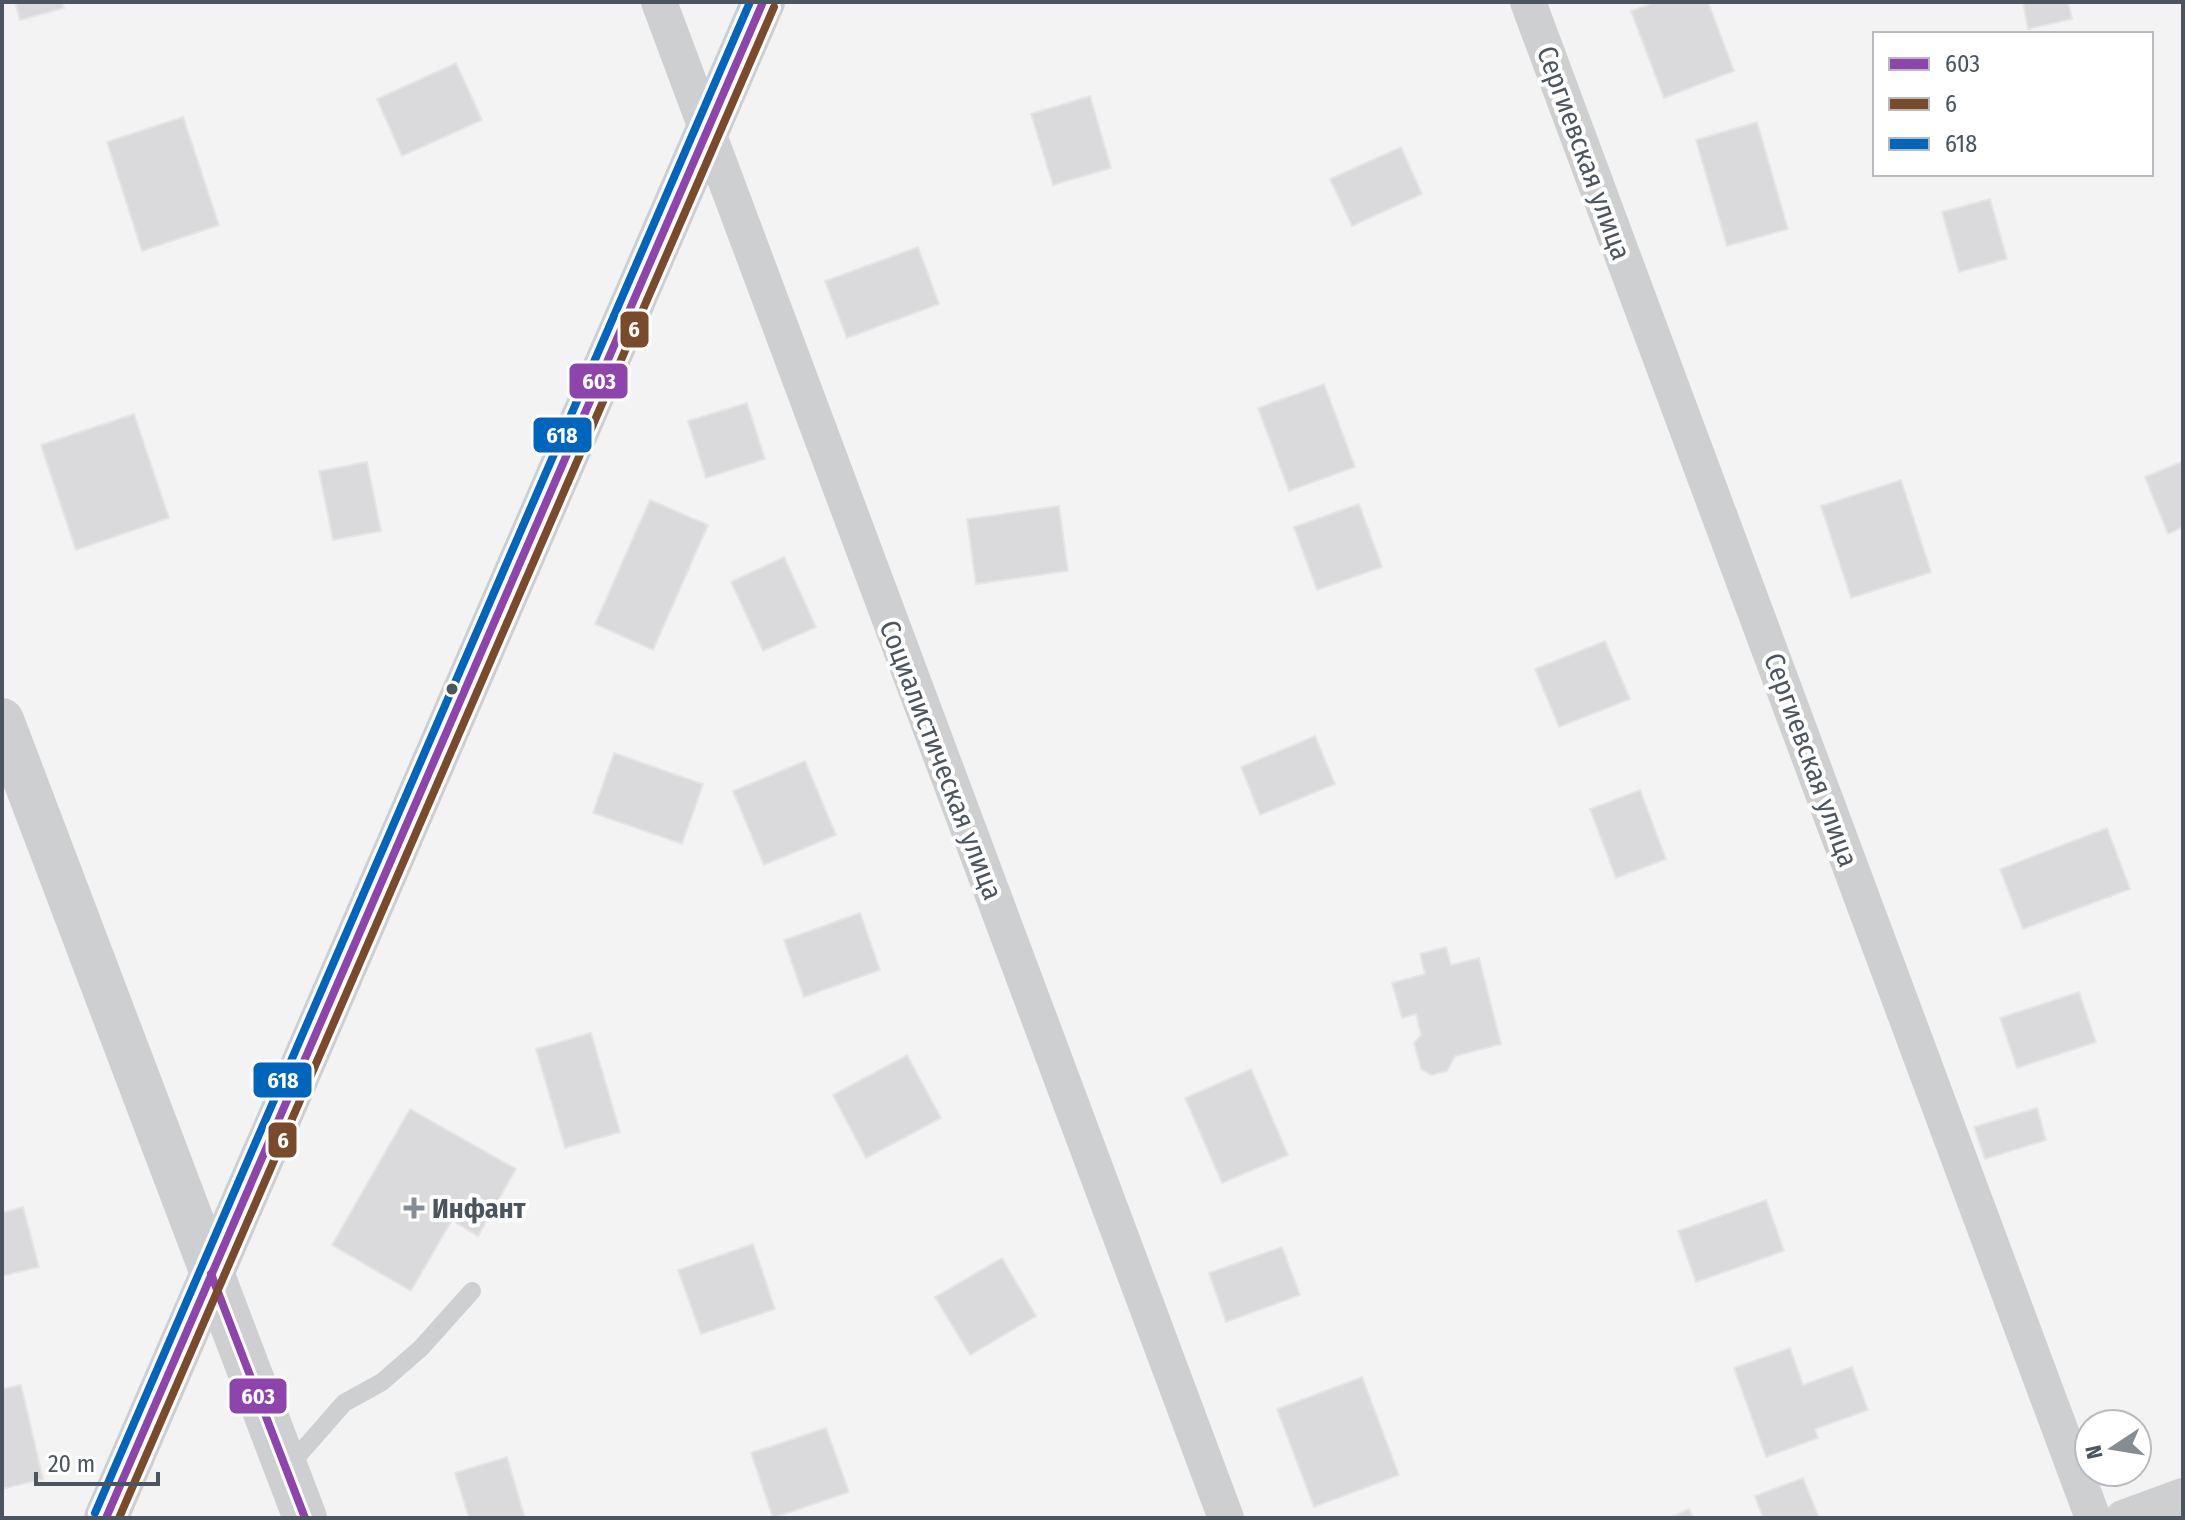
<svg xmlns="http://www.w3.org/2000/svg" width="2185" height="1520" viewBox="0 0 2185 1520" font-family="'Fira Sans Condensed',sans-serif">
<rect width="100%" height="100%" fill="#f4f3f3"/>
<!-- building -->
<g fill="#dadadc" stroke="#e5e5e6" stroke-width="2">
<path d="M 15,2 L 62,2 L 64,8 L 20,20 Z"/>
<path d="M 1655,2 L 1708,2 L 1734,71 L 1664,98 L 1631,11 Z"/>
<path d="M 2023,2 L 2068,2 L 2072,19 L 2028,29 Z"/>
<path d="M 456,63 L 482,120 L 402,156 L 377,99 Z"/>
<path d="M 1090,96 L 1111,168 L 1053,185 L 1031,114 Z"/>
<path d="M 183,117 L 219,225 L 142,251 L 107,142 Z"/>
<path d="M 1757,122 L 1788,229 L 1727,246 L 1696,140 Z"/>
<path d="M 1401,147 L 1422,194 L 1352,226 L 1330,179 Z"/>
<path d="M 1990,199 L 2007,259 L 1959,272 L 1942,212 Z"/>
<path d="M 918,247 L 939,304 L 847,338 L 825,281 Z"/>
<path d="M 1324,384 L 1355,467 L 1289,491 L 1258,408 Z"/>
<path d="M 747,403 L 765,459 L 706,478 L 688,421 Z"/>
<path d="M 134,414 L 169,518 L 76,550 L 41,445 Z"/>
<path d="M 2183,461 L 2183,527 L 2168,534 L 2145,477 Z"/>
<path d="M 367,462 L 381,531 L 333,540 L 319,471 Z"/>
<path d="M 1901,480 L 1931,572 L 1851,598 L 1821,506 Z"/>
<path d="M 650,500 L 708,525 L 653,650 L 595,624 Z"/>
<path d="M 1359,504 L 1382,567 L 1317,590 L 1294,527 Z"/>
<path d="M 1059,506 L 1068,571 L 976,584 L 967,519 Z"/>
<path d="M 784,557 L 816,627 L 763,651 L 731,582 Z"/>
<path d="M 1605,641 L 1630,699 L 1559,727 L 1535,669 Z"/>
<path d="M 1315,736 L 1335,784 L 1260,815 L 1241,767 Z"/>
<path d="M 614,753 L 703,784 L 682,844 L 593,813 Z"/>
<path d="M 805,761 L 836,835 L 764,865 L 733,791 Z"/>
<path d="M 1640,790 L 1666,859 L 1616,878 L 1590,809 Z"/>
<path d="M 2107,828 L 2130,889 L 2023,929 L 2000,869 Z"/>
<path d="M 860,913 L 880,970 L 804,997 L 784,940 Z"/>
<path d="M 1446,947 L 1451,965 L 1479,958 L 1501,1044 L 1455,1056 L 1447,1071 L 1431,1075 L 1421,1069 L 1414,1043 L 1421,1035 L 1416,1014 L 1402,1018 L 1392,983 L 1425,974 L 1420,954 Z"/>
<path d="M 2079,992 L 2096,1042 L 2017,1068 L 2000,1018 Z"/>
<path d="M 591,1033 L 620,1132 L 565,1148 L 536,1049 Z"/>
<path d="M 907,1055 L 941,1118 L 866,1158 L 833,1095 Z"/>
<path d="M 1251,1069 L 1288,1155 L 1222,1183 L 1185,1098 Z"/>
<path d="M 2037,1108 L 2046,1140 L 1985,1159 L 1974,1127 Z"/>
<path d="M 410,1109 L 516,1169 L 478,1236 L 452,1220 L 411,1291 L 332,1245 Z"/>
<path d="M 1766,1200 L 1784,1251 L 1696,1282 L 1678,1231 Z"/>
<path d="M 23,1207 L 39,1267 L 2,1276 L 2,1213 Z"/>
<path d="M 753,1244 L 775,1309 L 701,1334 L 678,1270 Z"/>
<path d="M 1282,1247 L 1300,1295 L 1226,1322 L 1209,1273 Z"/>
<path d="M 1002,1258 L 1036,1316 L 970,1355 L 935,1297 Z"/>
<path d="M 1790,1348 L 1803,1385 L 1852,1367 L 1868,1410 L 1815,1429 L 1818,1438 L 1766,1457 L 1734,1368 Z"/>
<path d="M 1362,1377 L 1399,1475 L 1314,1507 L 1277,1409 Z"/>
<path d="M 21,1385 L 43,1479 L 2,1489 L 2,1389 Z"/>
<path d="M 826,1428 L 849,1492 L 773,1518 L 751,1453 Z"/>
<path d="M 507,1457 L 525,1518 L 469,1518 L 455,1473 Z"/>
<path d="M 1803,1478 L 1819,1518 L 1763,1518 L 1755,1496 Z"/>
<path d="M 1689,1509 L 1693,1518 L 1669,1518 Z"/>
</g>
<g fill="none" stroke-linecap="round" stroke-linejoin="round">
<!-- service -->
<path stroke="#cdcfd1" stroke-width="18" d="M 288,1467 L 344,1403 L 382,1382 L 421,1348 L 472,1291"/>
<!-- minor -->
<g stroke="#cdcfd1" stroke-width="36">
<path d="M 659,2 L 1226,1518"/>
<path d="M 1528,2 L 2093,1518"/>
<path d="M 2123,1518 L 2183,1496"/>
</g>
<!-- tertiary -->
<path stroke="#cdcfd1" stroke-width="44" d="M 2,720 L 305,1518"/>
<!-- secondary -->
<path stroke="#cecfd2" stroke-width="44" d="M 106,1518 L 763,2"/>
<defs>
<g id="bus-1">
<path d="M 211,1274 L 305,1518"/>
<path d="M 106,1518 L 763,2"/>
</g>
<path id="bus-2" d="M 119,1518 L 774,7"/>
<path id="bus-3" d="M 95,1513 L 750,2"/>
</defs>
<!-- bus-1 casing -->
<use href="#bus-1" stroke="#fff" stroke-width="14"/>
<!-- bus-2 casing -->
<use href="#bus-2" stroke="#fff" stroke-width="14"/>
<!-- bus-3 casing -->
<use href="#bus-3" stroke="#fff" stroke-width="14"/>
<!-- bus-1 -->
<use href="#bus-1" stroke="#8e44ad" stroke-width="8"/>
<!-- bus-2 -->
<use href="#bus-2" stroke="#7a4b2a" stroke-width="8"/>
<!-- bus-3 -->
<use href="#bus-3" stroke="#0065bd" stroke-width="8"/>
</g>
<!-- markers -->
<circle fill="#4b555f" stroke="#fff" stroke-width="3" cx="452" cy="689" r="7"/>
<path fill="#868c93" stroke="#fff" stroke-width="3" d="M410 1196h8v8h8v8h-8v8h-8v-8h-8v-8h8z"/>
<g text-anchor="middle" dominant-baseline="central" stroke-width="8" stroke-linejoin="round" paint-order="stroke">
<!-- street labels -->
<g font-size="28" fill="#4b555f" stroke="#fff">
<text transform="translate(1584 153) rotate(70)">Сергиевская улица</text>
<text transform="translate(941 760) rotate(69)">Социалистическая улица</text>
<text transform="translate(1811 760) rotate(70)">Сергиевская улица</text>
</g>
<!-- poi labels -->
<g font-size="28" font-weight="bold" fill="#4b555f" stroke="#fff" text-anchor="start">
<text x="432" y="1208">Инфант</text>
</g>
</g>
<g stroke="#fff" stroke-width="3">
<rect x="619" y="310" width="31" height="39" rx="8" fill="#7a4b2a"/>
<rect x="568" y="362" width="61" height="38" rx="8" fill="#8e44ad"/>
<rect x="532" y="416" width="61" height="38" rx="8" fill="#0065bd"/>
<rect x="252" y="1061" width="61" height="38" rx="8" fill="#0065bd"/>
<rect x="267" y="1121" width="31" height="38" rx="8" fill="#7a4b2a"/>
<rect x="228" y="1377" width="60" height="38" rx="8" fill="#8e44ad"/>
</g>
<g font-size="22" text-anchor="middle" font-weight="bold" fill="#fff">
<text x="634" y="337">6</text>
<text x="599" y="389">603</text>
<text x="562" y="443">618</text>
<text x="283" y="1088">618</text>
<text x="283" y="1148">6</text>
<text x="258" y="1404">603</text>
</g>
<!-- border -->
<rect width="2185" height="1520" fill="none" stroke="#4b555f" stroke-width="8"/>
<!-- legend -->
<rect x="1873" y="32" width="280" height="144" fill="#ffffff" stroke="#b7bbbf" stroke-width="2"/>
<rect x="1889" y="58" width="40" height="12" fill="#8e44ad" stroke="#b7bbbf" stroke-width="2"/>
<text x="1945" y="72" font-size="24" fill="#4b555f">603</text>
<rect x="1889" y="98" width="40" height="12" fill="#7a4b2a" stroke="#b7bbbf" stroke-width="2"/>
<text x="1945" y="112" font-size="24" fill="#4b555f">6</text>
<rect x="1889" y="138" width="40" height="12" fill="#0065bd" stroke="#b7bbbf" stroke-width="2"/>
<text x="1945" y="152" font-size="24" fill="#4b555f">618</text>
<!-- north arrow -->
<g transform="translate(2113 1448) rotate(258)"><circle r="38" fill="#ffffff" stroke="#b7bbbf" stroke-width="2"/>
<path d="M0-6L14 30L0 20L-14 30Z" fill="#868c93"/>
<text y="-12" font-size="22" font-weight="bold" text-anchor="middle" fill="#4b555f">N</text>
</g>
<!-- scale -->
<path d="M36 1472v12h122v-12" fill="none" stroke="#4b555f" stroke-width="4"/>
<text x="48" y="1472" font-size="24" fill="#4b555f" stroke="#ffffff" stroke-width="6" paint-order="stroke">20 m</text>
</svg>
